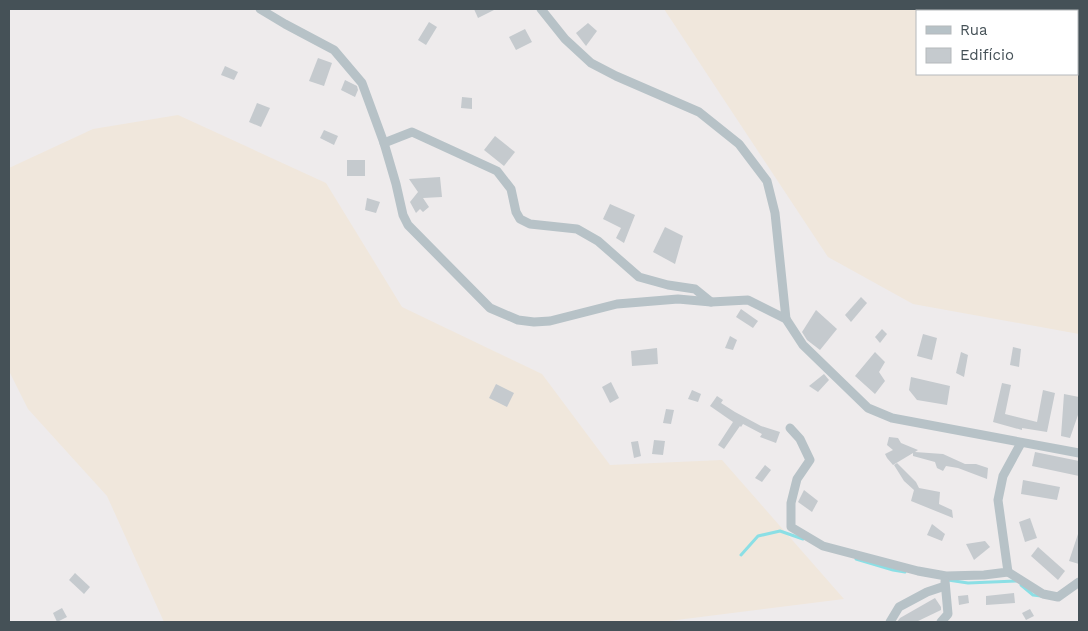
<svg xmlns="http://www.w3.org/2000/svg" width="1088" height="631" viewBox="0 0 1088 631" font-family="'Work Sans',sans-serif">
<rect width="100%" height="100%" fill="#eeebec"/>
<!-- sand -->
<g fill="#f0e7dc" fill-rule="evenodd">
<path d="M 664,9 L 1079,9 L 1079,334 L 913,304 L 828,257 ZM 917,11 L 1077,11 L 1077,74 L 917,74 Z"/>
<path d="M 178,115 L 326,183 L 402,307 L 542,374 L 610,465 L 722,460 L 844,599 L 661,622 L 164,622 L 107,496 L 28,409 L 9,371 L 9,168 L 93,129 Z"/>
</g>
<g fill="none" stroke-linecap="round" stroke-linejoin="round">
<!-- stream -->
<g stroke="#8bdfe5" stroke-width="3">
<path d="M 741,555 L 758,536 L 780,531 L 803,539"/>
<path d="M 856,559 L 893,570 L 905,572"/>
<path d="M 948,580 L 968,583 L 1016,581"/>
<path d="M 1021,585 L 1033,595 L 1041,596"/>
</g>
</g>
<!-- building -->
<g fill="#c5cace">
<path d="M 474,9 L 496,9 L 478,18 Z"/>
<path d="M 429,22 L 437,27 L 426,45 L 418,40 Z"/>
<path d="M 588,23 L 597,31 L 586,46 L 576,33 Z"/>
<path d="M 525,29 L 532,42 L 516,50 L 509,37 Z"/>
<path d="M 318,58 L 332,63 L 324,86 L 309,81 Z"/>
<path d="M 225,66 L 238,72 L 234,80 L 221,75 Z"/>
<path d="M 345,80 L 357,86 L 358,90 L 355,97 L 341,90 Z"/>
<path d="M 462,97 L 472,98 L 472,109 L 461,108 Z"/>
<path d="M 257,103 L 270,108 L 261,127 L 249,122 Z"/>
<path d="M 324,130 L 338,136 L 334,145 L 320,138 Z"/>
<path d="M 495,136 L 515,152 L 504,166 L 484,150 Z"/>
<rect x="347" y="160" width="18" height="16"/>
<path d="M 440,177 L 442,197 L 423,198 L 429,207 L 423,212 L 420,209 L 416,213 L 410,202 L 418,192 L 409,179 Z"/>
<path d="M 367,198 L 380,202 L 376,213 L 365,210 Z"/>
<path d="M 610,204 L 635,215 L 624,243 L 616,238 L 621,228 L 603,219 Z"/>
<path d="M 665,227 L 683,236 L 675,264 L 653,252 Z"/>
<path d="M 861,297 L 867,303 L 851,322 L 845,315 Z"/>
<path d="M 741,309 L 758,321 L 753,328 L 736,317 Z"/>
<path d="M 816,310 L 837,329 L 820,350 L 807,340 L 802,332 Z"/>
<path d="M 882,329 L 887,334 L 880,343 L 875,337 Z"/>
<path d="M 923,334 L 937,338 L 932,360 L 917,356 Z"/>
<path d="M 730,336 L 737,340 L 733,350 L 725,348 Z"/>
<path d="M 1013,347 L 1021,349 L 1019,367 L 1010,365 Z"/>
<path d="M 657,348 L 658,364 L 632,366 L 631,351 Z"/>
<path d="M 875,352 L 885,362 L 879,372 L 885,381 L 875,394 L 855,376 Z"/>
<path d="M 961,352 L 968,355 L 964,377 L 956,373 Z"/>
<path d="M 824,374 L 829,380 L 818,392 L 809,386 Z"/>
<path d="M 911,377 L 950,386 L 947,405 L 917,400 L 909,390 Z"/>
<path d="M 611,382 L 619,398 L 610,403 L 602,387 Z"/>
<path d="M 1002,383 L 1011,385 L 1005,414 L 1037,422 L 1043,390 L 1055,393 L 1047,432 L 1022,428 L 1022,430 L 993,422 Z"/>
<path d="M 496,384 L 514,393 L 507,407 L 489,398 Z"/>
<path d="M 692,390 L 701,394 L 698,402 L 688,399 Z"/>
<path d="M 1064,394 L 1079,397 L 1079,416 L 1078,415 L 1070,438 L 1061,436 Z"/>
<path d="M 717,396 L 723,400 L 721,403 L 735,412 L 761,426 L 780,432 L 776,443 L 760,437 L 762,434 L 743,424 L 741,427 L 740,426 L 724,449 L 718,445 L 733,422 L 710,406 Z"/>
<path d="M 666,409 L 674,410 L 671,424 L 663,423 Z"/>
<path d="M 889,437 L 898,438 L 901,443 L 918,450 L 915,452 L 943,454 L 965,464 L 976,464 L 988,468 L 987,479 L 958,468 L 946,466 L 943,471 L 937,468 L 935,462 L 913,456 L 913,453 L 893,465 L 887,458 L 885,454 L 893,450 L 887,445 Z"/>
<path d="M 654,440 L 665,441 L 663,455 L 652,454 Z"/>
<path d="M 638,441 L 641,456 L 634,458 L 631,442 Z"/>
<path d="M 1035,452 L 1079,461 L 1079,476 L 1032,466 Z"/>
<path d="M 897,463 L 916,482 L 919,488 L 940,492 L 939,504 L 952,510 L 953,518 L 911,501 L 914,490 L 904,481 L 894,465 Z"/>
<path d="M 765,465 L 771,470 L 762,482 L 755,478 Z"/>
<path d="M 1023,480 L 1060,487 L 1057,500 L 1021,494 Z"/>
<path d="M 804,490 L 818,501 L 812,512 L 798,502 Z"/>
<path d="M 1030,518 L 1037,538 L 1025,542 L 1019,522 Z"/>
<path d="M 932,524 L 945,534 L 942,541 L 927,535 Z"/>
<path d="M 1078,534 L 1079,534 L 1079,564 L 1069,561 Z"/>
<path d="M 985,541 L 990,547 L 974,560 L 966,544 Z"/>
<path d="M 1038,547 L 1065,571 L 1058,580 L 1031,556 Z"/>
<path d="M 75,573 L 90,587 L 84,594 L 69,580 Z"/>
<path d="M 1014,593 L 1015,603 L 986,605 L 986,596 Z"/>
<path d="M 968,595 L 969,603 L 959,605 L 958,596 Z"/>
<path d="M 935,598 L 941,607 L 941,610 L 916,622 L 897,622 L 900,618 Z"/>
<path d="M 62,608 L 67,617 L 57,622 L 53,613 Z"/>
<path d="M 1030,609 L 1034,616 L 1026,620 L 1022,613 Z"/>
</g>
<g fill="none" stroke-linecap="round" stroke-linejoin="round">
<!-- minor -->
<g stroke="#b7c2c7" stroke-width="9">
<path d="M 260,9 L 285,24 L 334,50 L 362,83 L 384,143 L 396,184 L 403,215 L 408,225 L 490,308 L 518,320 L 534,322 L 550,321 L 617,304 L 678,299 L 711,302 L 748,300 L 786,319 L 803,345 L 868,408 L 892,418 L 1079,453"/>
<path d="M 541,9 L 565,39 L 591,63 L 616,76 L 699,112 L 739,144 L 767,181 L 775,213 L 786,319"/>
<path d="M 384,143 L 412,132 L 497,171 L 511,189 L 516,212 L 520,219 L 530,224 L 577,229 L 598,241 L 639,277 L 668,285 L 695,289 L 711,302"/>
<path d="M 790,428 L 800,439 L 810,460 L 797,479 L 791,503 L 791,527 L 823,546 L 918,571 L 946,576 L 984,575 L 1008,572 L 998,500 L 1003,476 L 1021,443"/>
<path d="M 1008,572 L 1043,594 L 1058,597 L 1079,582"/>
<path d="M 890,622 L 899,607 L 927,592 L 945,586"/>
<path d="M 941,622 L 948,614 L 945,581"/>
</g>
</g>
<!-- border -->
<rect width="1088" height="631" fill="none" stroke="#455157" stroke-width="20"/>
<!-- legend -->
<rect x="916" y="10" width="162" height="65" fill="#ffffff" stroke="#b5b9bc"/>
<rect x="926" y="26" width="25" height="8" fill="#b7c2c7" stroke="#b5b9bc"/>
<text x="960" y="35" font-size="15" fill="#455157">Rua</text>
<rect x="926" y="48" width="25" height="15" fill="#c5cace" stroke="#b5b9bc"/>
<text x="960" y="60" font-size="15" fill="#455157">Edifício</text>
</svg>
